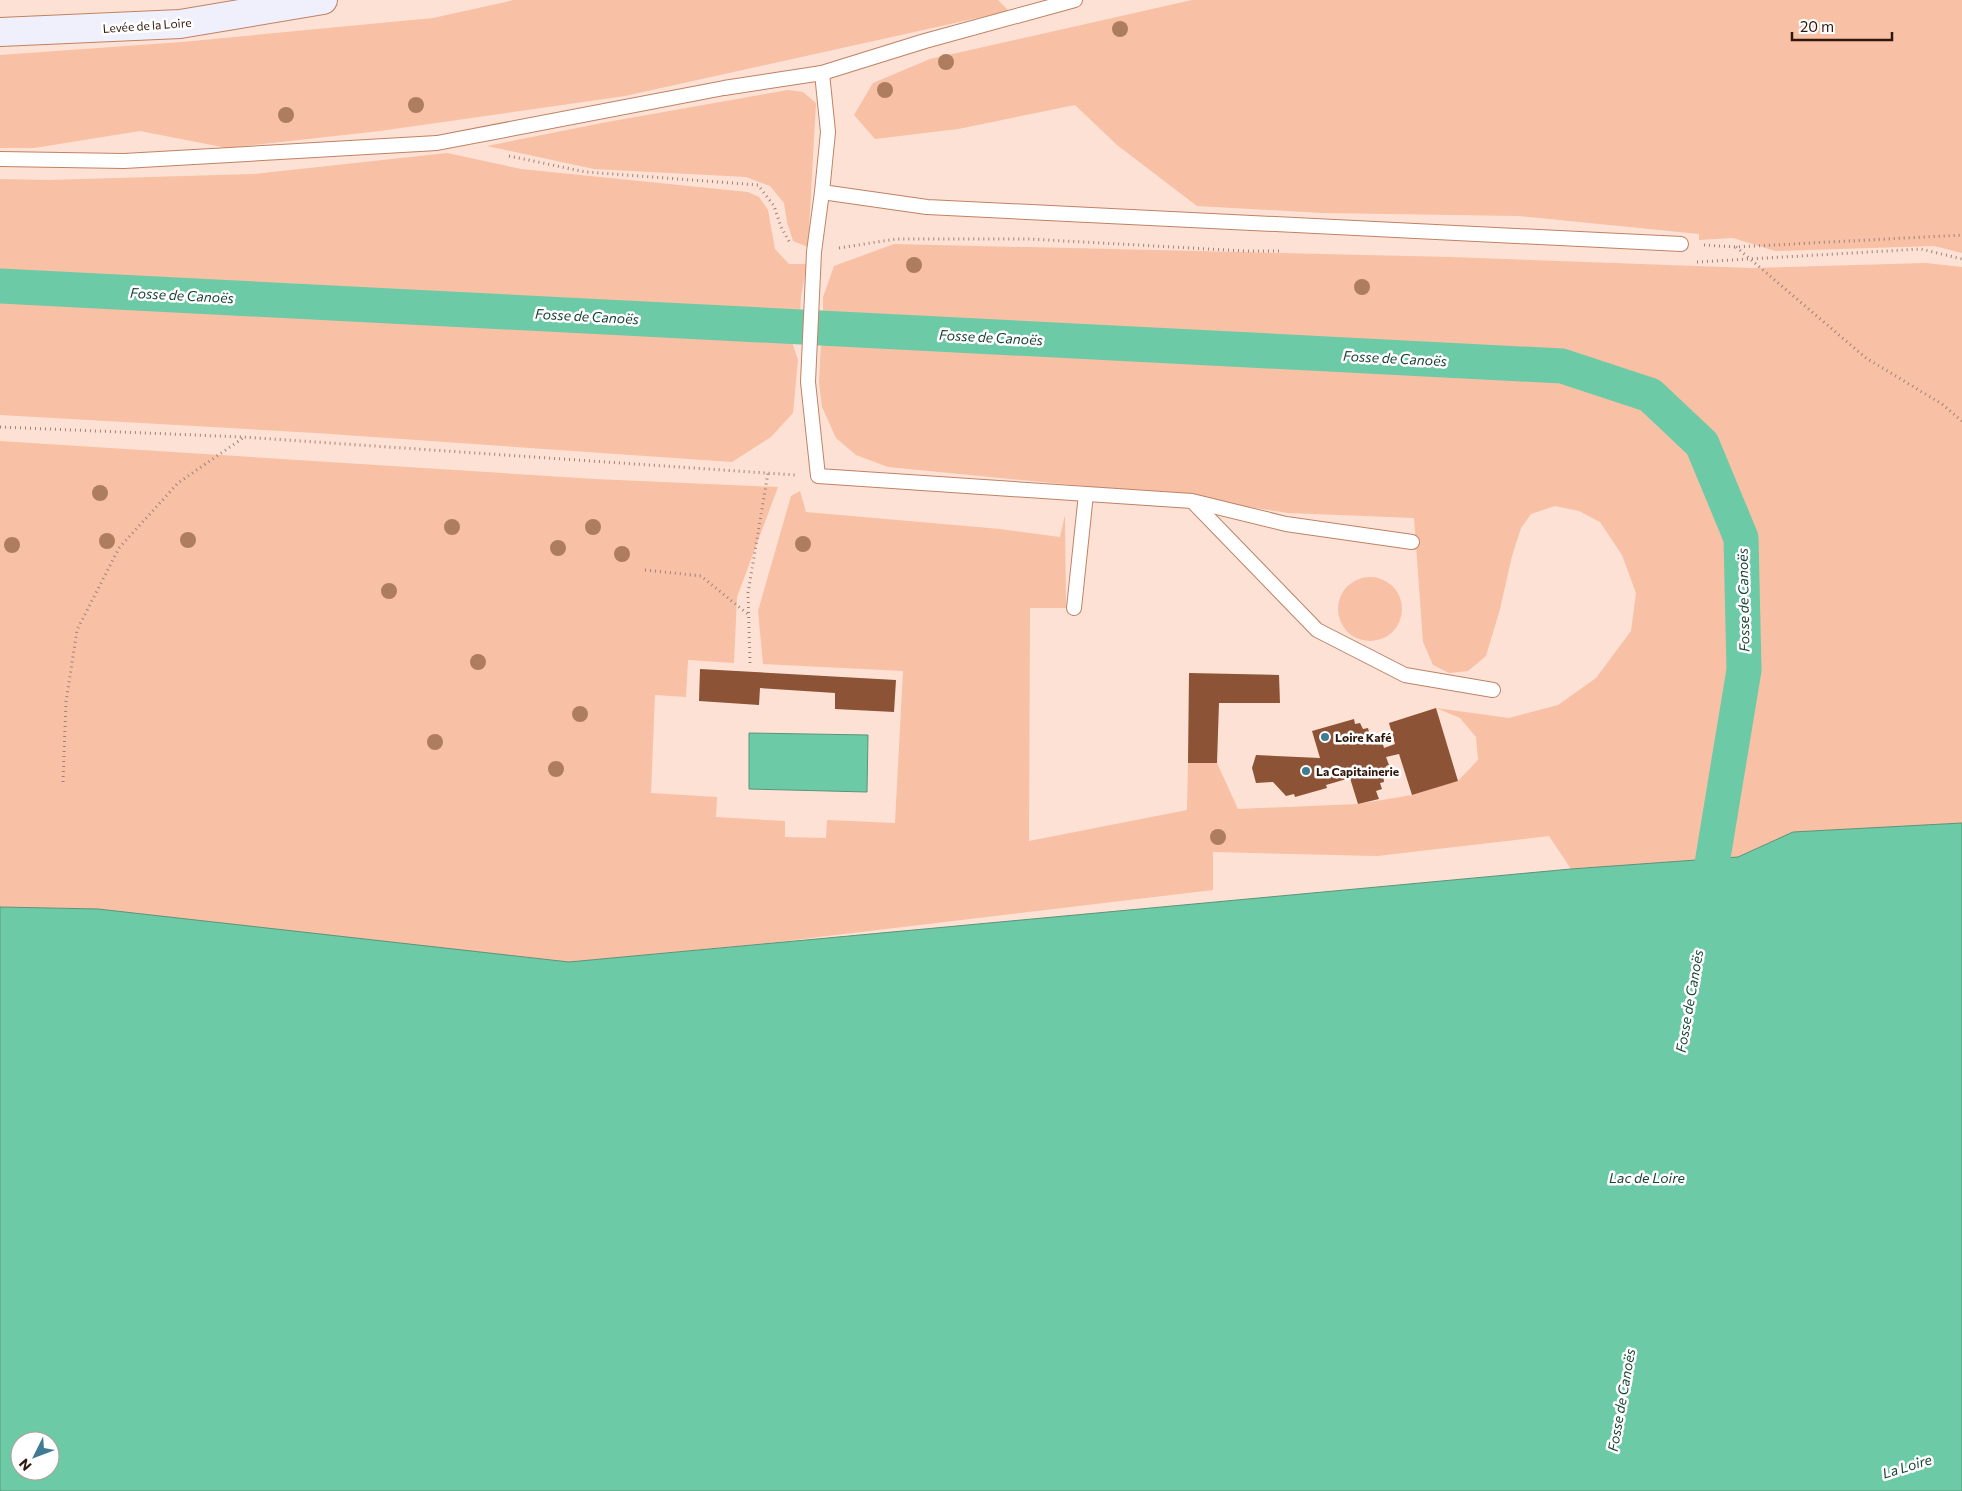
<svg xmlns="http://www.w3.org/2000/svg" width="1962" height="1491" viewBox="0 0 1962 1491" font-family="Commissioner,sans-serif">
<rect width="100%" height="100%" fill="#fde1d4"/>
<!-- green -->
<g fill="#f8c0a5">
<path d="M 514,0 L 998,0 L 1009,11 L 625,96 L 380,131 L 227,148 L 140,131 L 34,148 L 0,148 L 0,55 L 182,42 L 433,18 Z"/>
<path d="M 1192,0 L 1962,0 L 1962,253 L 1934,246 L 1775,251 L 1733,238 L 1699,240 L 1699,234 L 1519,216 L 1322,213 L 1197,206 L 1117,145 L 1075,105 L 958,129 L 875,139 L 854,115 L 873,83 L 930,59 Z"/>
<path d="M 788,90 L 803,92 L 816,103 L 808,247 L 793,241 L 787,222 L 784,203 L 770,186 L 746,177 L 594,169 L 487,146 L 607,122 Z"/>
<path d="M 447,153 L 521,169 L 748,192 L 759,197 L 768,210 L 775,249 L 789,264 L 807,264 L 801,296 L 800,315 L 823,316 L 823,297 L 834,266 L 894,244 L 1451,257 L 1751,268 L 1926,263 L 1962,267 L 1962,823 L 1793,832 L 1738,857 L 1571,869 L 1549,836 L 1377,856 L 1213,852 L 1213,890 L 769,943 L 569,962 L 98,909 L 0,907 L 0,441 L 595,479 L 778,487 L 737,597 L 734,663 L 688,660 L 686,697 L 655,695 L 651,793 L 717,797 L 716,817 L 785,821 L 785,837 L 826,838 L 827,820 L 895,823 L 903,671 L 763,664 L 758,611 L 791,496 L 800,491 L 806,512 L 1000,529 L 1060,537 L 1065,515 L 1066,608 L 1030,608 L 1029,841 L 1187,810 L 1188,763 L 1217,763 L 1238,809 L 1358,804 L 1412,795 L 1458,781 L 1478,760 L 1476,737 L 1460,718 L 1436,708 L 1509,718 L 1558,705 L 1596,678 L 1631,631 L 1636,593 L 1622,555 L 1600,522 L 1579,511 L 1555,506 L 1531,514 L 1521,528 L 1512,556 L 1500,609 L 1486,656 L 1468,671 L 1449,673 L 1433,665 L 1423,642 L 1414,518 L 1288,513 L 1165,494 L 888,467 L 856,455 L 836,438 L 822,407 L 819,382 L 821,343 L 792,342 L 798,360 L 793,413 L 771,437 L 732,462 L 316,433 L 0,415 L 0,179 L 47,180 L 253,174 Z"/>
<circle cx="1370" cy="609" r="32"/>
</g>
<!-- water -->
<g fill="#6ccaa6" stroke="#5a9478" fill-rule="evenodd">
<path d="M 749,733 L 868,735 L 867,792 L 749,789 Z"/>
<path d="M 1962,823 L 1962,1491 L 0,1491 L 0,907 L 98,909 L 569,962 L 1571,869 L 1738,857 L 1793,832 ZM 20,1441 L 50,1441 L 50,1471 L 20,1471 Z"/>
</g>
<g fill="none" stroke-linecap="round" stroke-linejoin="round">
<!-- canal -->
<path stroke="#6ccaa6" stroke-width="35" d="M 0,286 L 1562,366 L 1650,395 L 1702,444 L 1741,538 L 1744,670 L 1705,906"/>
</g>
<!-- building -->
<g fill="#8d5336">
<path d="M 700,669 L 896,680 L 894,712 L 835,709 L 835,693 L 760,688 L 759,705 L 699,701 Z"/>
<path d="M 1189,673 L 1279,675 L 1280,703 L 1219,703 L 1217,763 L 1188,763 Z"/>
<path d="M 1436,708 L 1458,781 L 1412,795 L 1399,754 L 1386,757 L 1389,765 L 1386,766 L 1387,772 L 1383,773 L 1384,782 L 1380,783 L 1382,789 L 1376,791 L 1379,799 L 1358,804 L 1350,778 L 1326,785 L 1327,788 L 1295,797 L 1294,794 L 1286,796 L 1273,782 L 1256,783 L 1252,768 L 1256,755 L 1320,758 L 1312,731 L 1354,719 L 1355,724 L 1360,723 L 1363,729 L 1368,728 L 1370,736 L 1375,735 L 1378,742 L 1382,741 L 1384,748 L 1395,744 L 1389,723 Z"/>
</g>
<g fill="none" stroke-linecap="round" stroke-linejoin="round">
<defs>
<g id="lane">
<path d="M 822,73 L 828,132 L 822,192 L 927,207 L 1681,244"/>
<path d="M 0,159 L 124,161 L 437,143 L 724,88 L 822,73 L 925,41 L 1075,0"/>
<path d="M 822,192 L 814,252 L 808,382 L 818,476 L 1192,501 L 1286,524 L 1412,542"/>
<path d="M 1193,502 L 1317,630 L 1405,675 L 1493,690"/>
<path d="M 1074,608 L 1086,494"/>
</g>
<path id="secondary" d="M 0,32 L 180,24 L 323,0"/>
</defs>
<!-- lane casing -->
<use href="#lane" stroke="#bf8264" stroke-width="16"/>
<!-- secondary casing -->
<use href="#secondary" stroke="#bf8264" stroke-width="30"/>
<!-- path -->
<g stroke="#9d8377" stroke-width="3" stroke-dasharray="1 4" stroke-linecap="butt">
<path d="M 509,156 L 586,172 L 758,185 L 774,206 L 781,227 L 790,243"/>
<path d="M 1704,245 L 1736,247 L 1962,235"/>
<path d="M 1736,247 L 1866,358 L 1942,404 L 1962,421"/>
<path d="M 839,248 L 896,239 L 1029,239 L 1245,251 L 1279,251"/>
<path d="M 1697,262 L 1921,249 L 1962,259"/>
<path d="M 0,427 L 243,437 L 795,475"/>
<path d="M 645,570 L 701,576 L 749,615"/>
<path d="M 750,663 L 748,593 L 768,473"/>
<path d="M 63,782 L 66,702 L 77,630 L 119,548 L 178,483 L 243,438"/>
</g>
<!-- lane -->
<use href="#lane" stroke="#fff" stroke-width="14"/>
<!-- secondary -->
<use href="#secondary" stroke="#f0f0fd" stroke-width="28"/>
</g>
<!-- trees -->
<g fill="#ae7d5f">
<circle cx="1120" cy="29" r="8"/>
<circle cx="946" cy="62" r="8"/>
<circle cx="885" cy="90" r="8"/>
<circle cx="416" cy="105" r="8"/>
<circle cx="286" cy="115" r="8"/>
<circle cx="914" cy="265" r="8"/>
<circle cx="1362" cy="287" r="8"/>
<circle cx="100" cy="493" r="8"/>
<circle cx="452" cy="527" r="8"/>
<circle cx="593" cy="527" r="8"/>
<circle cx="188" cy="540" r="8"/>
<circle cx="107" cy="541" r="8"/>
<circle cx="803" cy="544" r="8"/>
<circle cx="12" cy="545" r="8"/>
<circle cx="558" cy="548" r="8"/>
<circle cx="622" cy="554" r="8"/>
<circle cx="389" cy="591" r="8"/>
<circle cx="478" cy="662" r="8"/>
<circle cx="580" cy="714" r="8"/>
<circle cx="435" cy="742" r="8"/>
<circle cx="556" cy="769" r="8"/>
<circle cx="1218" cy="837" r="8"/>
</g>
<!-- markers -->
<g fill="#3f7b93" stroke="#fff" stroke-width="2">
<circle cx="1325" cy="737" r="5"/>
<circle cx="1306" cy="771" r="5"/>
</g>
<g text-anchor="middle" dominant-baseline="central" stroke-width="5" stroke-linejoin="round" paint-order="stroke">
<!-- street labels -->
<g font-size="12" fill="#2f170b" stroke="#fff">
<text transform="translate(147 25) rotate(-4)">Levée de la Loire</text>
</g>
<!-- poi labels -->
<g font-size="12" font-weight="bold" fill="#2f170b" stroke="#fff" text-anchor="start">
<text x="1335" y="737">Loire Kafé</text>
<text x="1316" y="771">La Capitainerie</text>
</g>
<!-- water labels -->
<g font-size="14" font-style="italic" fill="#1a4435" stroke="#fff">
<text transform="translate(182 295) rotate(3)">Fosse de Canoës</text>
<text transform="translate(587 316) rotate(3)">Fosse de Canoës</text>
<text transform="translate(991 337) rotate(3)">Fosse de Canoës</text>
<text transform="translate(1395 358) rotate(3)">Fosse de Canoës</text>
<text transform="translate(1743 600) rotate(-91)">Fosse de Canoës</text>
<text transform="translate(1689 1001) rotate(-80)">Fosse de Canoës</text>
<text x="1647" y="1177">Lac de Loire</text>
<text transform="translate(1621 1400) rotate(-80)">Fosse de Canoës</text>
<text transform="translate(1907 1466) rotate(-17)">La Loire</text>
</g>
</g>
<!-- north arrow -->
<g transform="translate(35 1456) rotate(228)"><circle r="24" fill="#ffffff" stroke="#aca29d"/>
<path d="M0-4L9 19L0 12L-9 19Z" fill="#3f7b93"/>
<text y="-8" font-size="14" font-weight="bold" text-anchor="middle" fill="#2f170b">N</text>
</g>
<!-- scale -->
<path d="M1792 32v8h100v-8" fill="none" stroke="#2f170b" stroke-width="2.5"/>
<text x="1800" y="32" font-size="15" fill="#2f170b" stroke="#ffffff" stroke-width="4" paint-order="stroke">20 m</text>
</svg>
